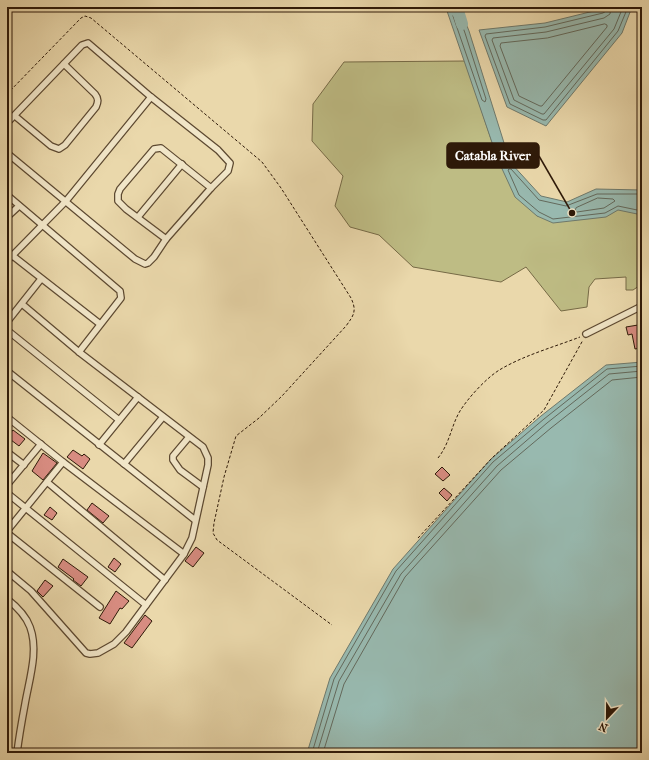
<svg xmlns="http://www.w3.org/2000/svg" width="649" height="760" viewBox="0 0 649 760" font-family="'IM FELL French Canon',serif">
<rect width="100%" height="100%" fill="#ead8ab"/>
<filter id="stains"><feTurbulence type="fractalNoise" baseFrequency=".005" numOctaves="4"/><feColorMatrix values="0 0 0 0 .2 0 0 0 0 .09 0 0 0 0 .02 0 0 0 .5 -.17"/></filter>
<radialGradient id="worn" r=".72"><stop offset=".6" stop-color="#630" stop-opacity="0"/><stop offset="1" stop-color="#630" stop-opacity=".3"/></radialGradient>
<!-- green -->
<path fill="#bebc84" stroke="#766a46" d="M 465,61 L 498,160 L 537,216 L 642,197 L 642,284 L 633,290 L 626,290 L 626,277 L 595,279 L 589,287 L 587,307 L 561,311 L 526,267 L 501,282 L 413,267 L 379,235 L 350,227 L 335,206 L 343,176 L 312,141 L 313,104 L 344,62 Z"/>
<!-- water -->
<g fill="#98b9af" stroke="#6e796c">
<path d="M 603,7 L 632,7 L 622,33 L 546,126 L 507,107 L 479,30 L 545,23 L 602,9 Z"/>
<path d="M 460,8 L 469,31 L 510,162 L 541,196 L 567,202 L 596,189 L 642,190 L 642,215 L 618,210 L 606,217 L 553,223 L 537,216 L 515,197 L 498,160 L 447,11 Z"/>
<path d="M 642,362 L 642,753 L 307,753 L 330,678 L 393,569 L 491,459 L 541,416 L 606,365 Z"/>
</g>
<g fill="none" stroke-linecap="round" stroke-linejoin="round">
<!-- shore -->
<g stroke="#63695c" stroke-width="1">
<path d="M 606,7 L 606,11 L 603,13 L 545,27 L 486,34 L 485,36 L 510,104 L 543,120 L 546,120 L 618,31 L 628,7"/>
<path d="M 611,7 L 610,14 L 604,18 L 546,32 L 493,38 L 492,40 L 514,100 L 542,114 L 544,114 L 614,29 L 623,7"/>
<path d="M 455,13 L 458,14 L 465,33 L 486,99 L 485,102 L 482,100 L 453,16 Z"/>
<path d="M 605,24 L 607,25 L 607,27 L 542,106 L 540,106 L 519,96 L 500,46 L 501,43 L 547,38 Z"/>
<path d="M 642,194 L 597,194 L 566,206 L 539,200 L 511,169 L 509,169 L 508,170 L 519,195 L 539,212 L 553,219 L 605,213 L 618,206 L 642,211"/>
<path d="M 598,198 L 613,199 L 615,201 L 604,208 L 577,212 L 575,211 L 576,208 Z"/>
<path d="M 312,753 L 334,679 L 396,571 L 493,462 L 544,419 L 607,369 L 642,366"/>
<path d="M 317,753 L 339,681 L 401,574 L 497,466 L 547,423 L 609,374 L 642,371"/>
<path d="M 323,753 L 344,684 L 405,577 L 501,470 L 551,428 L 612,380 L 642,377"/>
</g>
<!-- river -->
<path stroke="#98b9af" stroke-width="12" d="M 454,7 L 459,14 L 462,24"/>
</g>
<!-- building -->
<g fill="#d88c81" stroke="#2e1908">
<path d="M 638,325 L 641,341 L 639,342 L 640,348 L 635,349 L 632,334 L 628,335 L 626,327 Z"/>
<path d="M 13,430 L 25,439 L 19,446 L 7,437 Z"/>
<path d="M 73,450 L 82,456 L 84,454 L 90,459 L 83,469 L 67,457 Z"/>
<path d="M 43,453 L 57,463 L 43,480 L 32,471 Z"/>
<path d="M 442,467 L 450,475 L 443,481 L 435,474 Z"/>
<path d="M 444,488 L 452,495 L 447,501 L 439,493 Z"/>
<path d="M 92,503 L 109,516 L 103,523 L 87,510 Z"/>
<path d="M 50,507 L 57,513 L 52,520 L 44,515 Z"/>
<path d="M 196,547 L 204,553 L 193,567 L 185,561 Z"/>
<path d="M 114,558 L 121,564 L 115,572 L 108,567 Z"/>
<path d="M 63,559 L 88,577 L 81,586 L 73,580 L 74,579 L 58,567 Z"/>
<path d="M 45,580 L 53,586 L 43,597 L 37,591 Z"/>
<path d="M 116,591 L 129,601 L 122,609 L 120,608 L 110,624 L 99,618 Z"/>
<path d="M 145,615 L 152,621 L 132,648 L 124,643 Z"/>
</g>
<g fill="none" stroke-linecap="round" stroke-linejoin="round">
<defs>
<g id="street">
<path d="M 15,116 L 51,146 L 59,149 L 65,145 L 96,107 C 98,102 99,99 95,94 L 64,64"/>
<path d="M 7,123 L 82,45 L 88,43 L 151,97 L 218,150 L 230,163 L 228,171 L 211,188 L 166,239 L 154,257 L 148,263 L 145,264 L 135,259 L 7,153"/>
<path d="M 7,195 L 120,291 L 121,298 L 79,352"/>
<path d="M 7,217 L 19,206"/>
<path d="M 138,217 L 182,164"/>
<path d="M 166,239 L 126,209 L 118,201 L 118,194 L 120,189 L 154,149 L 161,148 L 211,188"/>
<path d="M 13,256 L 100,324"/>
<path d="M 7,261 L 66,201 L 151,97"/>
<path d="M 7,322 L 41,279"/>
<path d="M 7,330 L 119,420"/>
<path d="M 586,334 L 642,306"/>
<path d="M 7,371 L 195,520"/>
<path d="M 7,417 L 63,462 L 184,554"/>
<path d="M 189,437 L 173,456 L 173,460 L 180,470 L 203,487"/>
<path d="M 99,445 L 138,397"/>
<path d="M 7,452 L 24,465"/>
<path d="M 124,464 L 163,417"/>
<path d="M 47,482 L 165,580"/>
<path d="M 7,485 L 41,444"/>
<path d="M 7,493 L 146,605"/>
<path d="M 7,531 L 63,462"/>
<path d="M 7,533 L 100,607"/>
<path d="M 7,571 L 31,591 L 86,653 L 90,654 L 98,653 L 114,644 L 126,632 L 184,554 L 192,538 L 208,465 L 208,458 L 203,447 L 79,352 L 22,304"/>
<path d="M 7,599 C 16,606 26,616 30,627 C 39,651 29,680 25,704 C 22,720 19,737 17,753"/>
</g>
</defs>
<!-- street casing -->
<use href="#street" stroke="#5d4931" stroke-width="8"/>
<!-- path -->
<g stroke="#2e1908" stroke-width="1" stroke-dasharray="3 2" stroke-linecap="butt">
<path d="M 7,94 L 81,18 L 85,16 L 91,18 L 262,162 L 281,188 L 351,298 C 357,311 354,315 346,326 L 282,396 L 259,418 L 236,436 L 224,477 L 214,523 L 213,533 L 217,540 L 332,625"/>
<path d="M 438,458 C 450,443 451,426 460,411 C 468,398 487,377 501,369 C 525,355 554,347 580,337"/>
<path d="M 418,538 L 492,458 L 544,410 L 583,340"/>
<path d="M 7,612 L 9,609"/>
</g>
<!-- street -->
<use href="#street" stroke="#f1e6c8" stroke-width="5.5"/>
</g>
<!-- callouts -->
<path fill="none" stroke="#2e1908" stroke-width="1.5" d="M572 213L539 156"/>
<circle fill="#2e1908" stroke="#f1e6c8" stroke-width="1.5" cx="572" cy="213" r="4"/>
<rect fill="#2e1908" stroke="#2e1908" stroke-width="1.5" x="447" y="143" width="92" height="25" rx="4"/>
<g font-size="13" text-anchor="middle" font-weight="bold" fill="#fff">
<text x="493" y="160">Catabla River</text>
</g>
<!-- margin -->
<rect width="649" height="760" fill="none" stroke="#ead8ab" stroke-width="24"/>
<rect x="8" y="8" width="633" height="744" fill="none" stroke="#2e1908" stroke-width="2"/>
<rect x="12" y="12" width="625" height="736" fill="none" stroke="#2e1908"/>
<!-- north arrow -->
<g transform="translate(607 718) rotate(202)" stroke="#f1e6c8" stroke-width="3" paint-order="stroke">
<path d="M0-3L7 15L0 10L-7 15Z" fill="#2e1908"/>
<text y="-6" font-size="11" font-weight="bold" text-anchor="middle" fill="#2e1908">N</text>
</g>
<rect width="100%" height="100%" filter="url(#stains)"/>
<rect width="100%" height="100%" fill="url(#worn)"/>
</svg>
